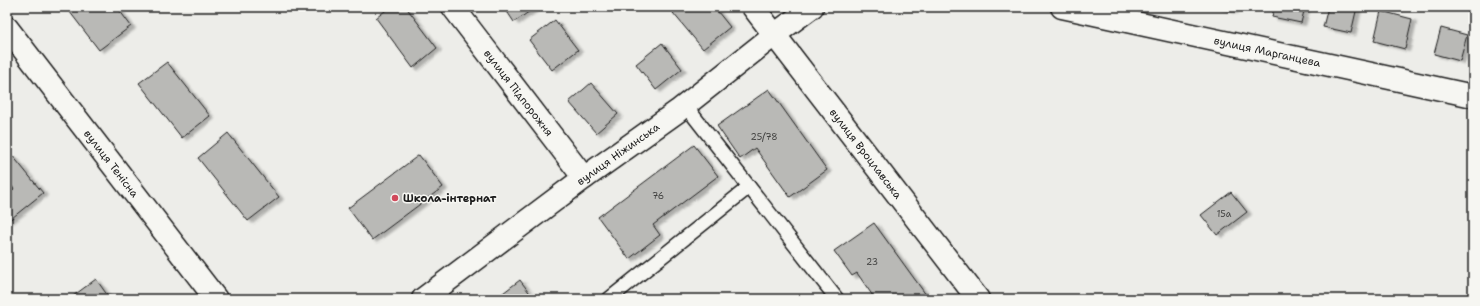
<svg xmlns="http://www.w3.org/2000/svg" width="1480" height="306" viewBox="0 0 1480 306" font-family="'Shantell Sans',sans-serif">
<defs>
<filter id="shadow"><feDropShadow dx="4.5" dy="2.5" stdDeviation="1" flood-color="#0004"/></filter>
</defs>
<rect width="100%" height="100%" fill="#edede9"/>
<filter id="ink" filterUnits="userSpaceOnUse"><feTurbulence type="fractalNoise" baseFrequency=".025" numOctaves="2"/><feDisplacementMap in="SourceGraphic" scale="8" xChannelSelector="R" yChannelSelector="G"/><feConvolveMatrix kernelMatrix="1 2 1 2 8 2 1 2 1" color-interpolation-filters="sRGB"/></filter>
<g filter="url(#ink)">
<!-- building -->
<g fill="#b9b9b6" stroke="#1c1c1c" filter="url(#shadow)">
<path d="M 66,7 L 117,7 L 131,26 L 99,50 Z"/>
<path d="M 390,7 L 406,7 L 437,48 L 413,68 L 376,18 Z"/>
<path d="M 504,7 L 536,7 L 514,22 Z"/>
<path d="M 681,7 L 714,7 L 730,27 L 703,49 L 673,13 Z"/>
<path d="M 1217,7 L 1235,7 L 1233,11 Z"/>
<path d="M 1274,7 L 1305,7 L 1301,23 L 1272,17 Z"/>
<path d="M 1328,7 L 1357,7 L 1351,33 L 1323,27 Z"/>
<path d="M 1381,11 L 1412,19 L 1405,49 L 1374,41 Z"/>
<path d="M 555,20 L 578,50 L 552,70 L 529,40 Z"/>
<path d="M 1441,28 L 1467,35 L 1460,61 L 1434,54 Z"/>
<path d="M 662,43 L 682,69 L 656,90 L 636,64 Z"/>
<path d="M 167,62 L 210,116 L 182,138 L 139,83 Z"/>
<path d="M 591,83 L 618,114 L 596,133 L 569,102 Z"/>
<path d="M 769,89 L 827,170 L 790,197 L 755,148 L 740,159 L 717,126 Z"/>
<path d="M 228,133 L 279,197 L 248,221 L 198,158 Z"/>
<path d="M 694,145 L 718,176 L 653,225 L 660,235 L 629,259 L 598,217 Z"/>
<path d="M 12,155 L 43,193 L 7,222 L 7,194 L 14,189 L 7,180 L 7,159 Z"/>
<path d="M 419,155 L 443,187 L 372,240 L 348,208 Z"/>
<path d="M 1231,192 L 1247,212 L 1217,235 L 1201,215 Z"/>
<path d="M 874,223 L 929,299 L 875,299 L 857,273 L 852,276 L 834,251 Z"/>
<path d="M 96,279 L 110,299 L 69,299 Z"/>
<path d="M 520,280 L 534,299 L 495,299 Z"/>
</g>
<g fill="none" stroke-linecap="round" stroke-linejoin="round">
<defs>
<g id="lane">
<path d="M 685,105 L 837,299"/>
<path d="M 609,299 L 749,187"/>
</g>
<g id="street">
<path id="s1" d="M 453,7 L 584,178"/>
<path id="s2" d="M 753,7 L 978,299"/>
<path id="s3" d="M 1062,7 L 1473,96"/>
<path id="s4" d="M 7,28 L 216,299"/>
<path id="s5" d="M 423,299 L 584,178 L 678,111 L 774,35 L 812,7"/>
</g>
</defs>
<!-- lane casing -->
<use href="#lane" stroke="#1c1c1c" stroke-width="16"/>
<!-- street casing -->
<use href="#street" stroke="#1c1c1c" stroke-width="25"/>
<!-- lane -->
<use href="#lane" stroke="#f6f6f2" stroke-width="13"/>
<!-- street -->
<use href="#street" stroke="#f6f6f2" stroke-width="22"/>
</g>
</g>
<!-- markers -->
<circle fill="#d1495b" stroke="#f6f6f2" stroke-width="1.5" cx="395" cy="198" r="4"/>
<g text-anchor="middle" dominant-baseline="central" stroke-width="3" stroke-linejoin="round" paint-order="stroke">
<!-- number labels -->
<g font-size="9" fill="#434342">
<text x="764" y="137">25/78</text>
<text x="658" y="196">76</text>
<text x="1224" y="214">15а</text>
<text x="872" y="262">23</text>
</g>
<!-- street labels -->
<g font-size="11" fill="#1c1c1c" stroke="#f6f6f2">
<text stroke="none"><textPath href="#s3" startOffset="210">вулиця Марганцева</textPath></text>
<text stroke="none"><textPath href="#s1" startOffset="108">вулиця Підпорожня</textPath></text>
<text stroke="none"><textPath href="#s2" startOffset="185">вулиця Вроцлавська</textPath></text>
<text stroke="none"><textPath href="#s5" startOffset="243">вулиця Ніжинська</textPath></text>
<text stroke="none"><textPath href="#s4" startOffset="171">вулиця Тенісна</textPath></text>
</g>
<!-- poi labels -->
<g font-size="11" font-weight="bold" fill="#1c1c1c" stroke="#f6f6f2" text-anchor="start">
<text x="403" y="198">Школа-інтернат</text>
</g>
</g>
<!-- margin -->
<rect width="1480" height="306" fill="none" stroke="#f6f6f2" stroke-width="24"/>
<rect x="12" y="12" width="1456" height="282" fill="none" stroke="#1c1c1c" stroke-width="1.5" filter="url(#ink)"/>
</svg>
